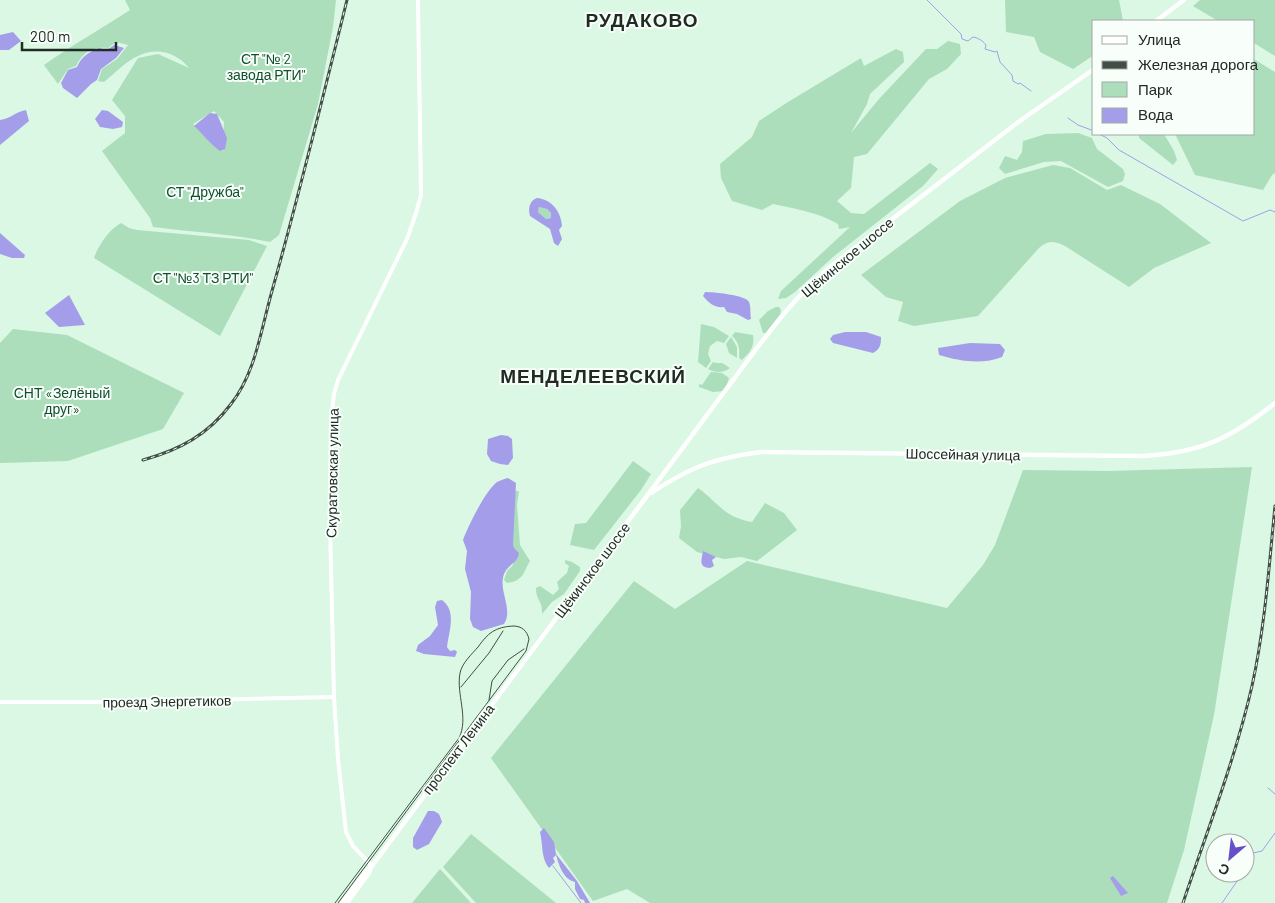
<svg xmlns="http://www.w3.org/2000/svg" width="1275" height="903" viewBox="0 0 1275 903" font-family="Barlow,sans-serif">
<rect width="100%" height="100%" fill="#daf8e3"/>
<!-- green -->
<g fill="#acdebc" fill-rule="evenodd">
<path d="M 125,0 L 336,0 L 333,27 L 318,104 L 279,235 L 270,242 C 232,234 191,232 153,227 L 150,218 L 102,151 L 125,133 L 125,116 L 112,100 L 138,58 L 158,54 L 189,68 C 175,51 155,47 136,57 C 125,62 114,74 104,82 L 98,81 L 102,69 L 117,59 L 128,45 L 116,42 L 108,48 C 92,46 83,52 76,66 L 68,69 L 58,84 L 44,65 C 72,45 101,29 130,10 ZM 214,111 L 224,122 L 223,151 L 193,124 Z"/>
<path d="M 1005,0 L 1119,0 L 1123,21 L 1094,21 L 1094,55 L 1073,69 L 1040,52 L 1034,37 L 1006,32 Z"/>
<path d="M 1200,0 L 1275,0 L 1275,56 L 1254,43 L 1254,21 L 1218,21 L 1193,6 Z"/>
<path d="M 948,41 L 960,44 L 961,54 L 947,69 L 929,79 L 867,154 L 854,157 L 851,188 L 837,201 L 851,213 L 864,214 L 930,163 L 938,169 L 923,186 L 833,257 L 795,292 L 786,298 L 778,299 L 781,291 L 850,227 L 839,229 L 838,224 C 818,212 795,209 773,204 L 762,210 L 732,201 L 721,178 L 720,164 L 752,137 L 759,121 L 788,102 L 861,58 L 864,66 L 896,49 L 903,52 L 904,62 L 870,94 L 867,104 L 851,133 L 879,99 L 926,49 L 937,49 Z"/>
<path d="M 1254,59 L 1275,72 L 1275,173 L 1272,175 L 1263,190 L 1195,175 L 1175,134 L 1254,134 Z"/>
<path d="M 1078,133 L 1092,138 L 1097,149 L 1123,169 L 1125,174 L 1123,181 L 1108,187 L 1061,161 L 1044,162 L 1005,174 L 999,168 L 1005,156 L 1017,160 L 1022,152 L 1023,141 L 1046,134 Z"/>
<path d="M 1139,134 L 1164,134 L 1174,151 L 1177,160 L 1173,165 L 1139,138 Z"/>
<path d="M 1053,165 L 1070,168 L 1107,190 L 1121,185 L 1160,204 L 1211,243 L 1154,268 L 1129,287 L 1065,246 C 1054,241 1048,240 1039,248 L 978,316 L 914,326 L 898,321 L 903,302 L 886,297 L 861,275 L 960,201 L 1005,178 Z"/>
<path d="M 539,207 L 547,209 L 551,213 L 551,218 L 546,219 L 538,212 Z"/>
<path d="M 121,223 L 129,228 L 137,230 L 249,240 L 267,246 L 220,336 L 94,258 C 99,244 109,230 121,223 Z"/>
<path d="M 776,307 L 779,307 L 781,310 L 780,315 L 766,333 L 763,333 L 759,320 L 768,311 Z"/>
<path d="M 701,324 L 714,327 L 729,336 L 724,343 L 717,341 L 710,346 L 708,354 L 711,361 L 706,368 L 698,362 Z"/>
<path d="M 13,329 L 67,335 L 184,393 L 163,429 L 68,461 L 0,463 L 0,343 Z"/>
<path d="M 735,332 L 753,335 C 755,347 750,352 742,360 L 739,358 C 740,349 739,342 732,336 Z"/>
<path d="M 731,337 L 737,347 L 737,358 L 729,353 L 726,344 Z"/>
<path d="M 713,362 L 716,363 L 722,363 L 730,368 C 723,373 716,373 708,369 Z"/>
<path d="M 711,372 L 722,373 L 729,378 L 726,387 L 723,391 L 713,392 L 699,387 L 699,384 L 702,385 Z"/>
<path d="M 633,461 L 651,474 L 641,490 L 594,550 L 570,545 L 575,524 L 586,523 Z"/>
<path d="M 1252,467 L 1214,715 L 1184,850 L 1167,903 L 650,903 L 627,889 L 593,901 L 491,758 L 634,581 L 675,609 L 747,561 L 947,608 L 983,565 L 995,545 L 1023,470 L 1108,471 Z"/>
<path d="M 698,488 C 719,503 723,517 752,522 L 765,503 L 784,513 L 797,530 L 757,561 L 741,557 L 724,559 L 697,552 L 679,538 L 681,526 L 680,510 Z"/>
<path d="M 514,491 L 519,491 L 517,505 L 520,545 L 530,561 C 523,572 524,581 507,583 L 504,580 L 507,571 L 513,565 L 514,560 L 511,554 Z"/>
<path d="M 565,560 L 572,562 L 580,567 L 580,571 L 564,594 L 552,602 L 542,614 C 543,601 536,601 536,588 L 540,586 L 553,595 L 559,589 L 557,582 L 567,573 L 569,566 L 565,563 Z"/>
<path d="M 471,834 L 556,903 L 476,903 L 443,867 Z"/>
<path d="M 440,869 L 471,903 L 412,903 Z"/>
</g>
<!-- water -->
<g fill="#a49eea" fill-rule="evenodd">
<path d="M 13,32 L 21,41 L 9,50 L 0,50 L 0,35 Z"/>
<path d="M 114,45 L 124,48 L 116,58 L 101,69 L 97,80 L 91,84 L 77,98 L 63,88 L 61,83 L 68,70 L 77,67 C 82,56 88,53 99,48 L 107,50 Z"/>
<path d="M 26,110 L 29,121 L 0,145 L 0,120 C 10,119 15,112 26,110 Z"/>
<path d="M 102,110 L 108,111 L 123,122 L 122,127 L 113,129 L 100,127 L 95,119 Z"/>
<path d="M 210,113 L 217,114 L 227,138 L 225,149 L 220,151 C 210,144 203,134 194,126 Z"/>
<path d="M 537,198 C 551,199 561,211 562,226 L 559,230 L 562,239 L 558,246 L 554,243 L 550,229 L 530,216 C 528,209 529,201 537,198 ZM 539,207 L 547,209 L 551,213 L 551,218 L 546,219 L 538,212 Z"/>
<path d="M 0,233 L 25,255 L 24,258 L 12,258 L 0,254 Z"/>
<path d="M 705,292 C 713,292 746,295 749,302 C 751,306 750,314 751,319 L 748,320 L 737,314 L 727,312 L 724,307 C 714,308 709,303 703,296 Z"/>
<path d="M 69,295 L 85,325 L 59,327 L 45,313 Z"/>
<path d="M 845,332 L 866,332 L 881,337 C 881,345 880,349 873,353 L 833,343 L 830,339 L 833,335 Z"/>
<path d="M 970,343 L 1000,344 L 1005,350 L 1002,357 C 982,365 959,361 939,355 L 938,348 Z"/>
<path d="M 501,435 L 508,436 L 512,439 L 513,458 L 508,465 L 500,464 L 491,461 L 487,454 L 488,439 Z"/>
<path d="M 508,478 L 516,483 L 513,545 L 514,548 L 519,553 C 518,564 505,565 503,578 C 500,592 513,611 504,624 L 481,631 L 473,627 L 470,619 L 471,592 L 465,569 L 467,551 L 463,540 C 468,526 486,490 497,482 C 501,480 504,479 508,478 Z"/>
<path d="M 703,551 L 716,557 L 712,560 L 714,566 L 710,568 C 699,567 701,562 703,551 Z"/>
<path d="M 442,600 C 457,611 449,631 447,647 L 450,651 L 455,650 L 457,652 L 455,657 L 424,654 L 416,651 L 418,645 L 430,636 L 438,625 L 435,607 L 437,601 Z"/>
<path d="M 428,811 L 434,811 L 439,814 L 442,822 L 429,844 L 417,850 L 413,847 L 413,838 Z"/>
<path d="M 544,828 L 554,842 L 556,854 L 577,881 L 590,903 L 585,903 L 584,900 L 580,899 L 575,889 L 575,882 C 563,879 559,865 556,855 L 553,858 L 555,862 L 549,868 C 541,859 543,844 540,832 Z"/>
<path d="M 1113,876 L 1128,893 L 1121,896 L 1110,878 Z"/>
</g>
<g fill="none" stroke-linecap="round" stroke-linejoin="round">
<!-- stream -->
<g stroke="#a49eea" stroke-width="1">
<path d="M 927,0 L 961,34 L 962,39 L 968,41 L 973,37 C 978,38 982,40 986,45 L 985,49 L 995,52 L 997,51 L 1000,62 L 1012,75 L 1013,81 L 1018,84 L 1020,83 L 1031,91"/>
<path d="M 1068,118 L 1078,125 L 1094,131"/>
<path d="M 1099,134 L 1107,138 L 1119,150 L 1243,221 L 1270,210 L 1275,212"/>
<path d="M 1268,788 L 1275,794"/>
<path d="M 1245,859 L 1249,854 L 1262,851 L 1275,833"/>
<path d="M 553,866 L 581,903"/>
<path d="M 1222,903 L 1240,877 L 1241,873"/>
</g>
<!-- minor -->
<g stroke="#fff" stroke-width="4">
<path d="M 0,702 L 119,702 L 334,697"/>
<path d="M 372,866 L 353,846 L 346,832 L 338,759 L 334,697 L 330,525 L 331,419 L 334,394 L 338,380 L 407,239 L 416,213 L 421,195 L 418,0"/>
</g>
<!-- major -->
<g stroke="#fff" stroke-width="4.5">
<path d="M 1156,21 L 1184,0"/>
<path d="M 651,493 C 691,467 713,458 761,452 L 1142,456 C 1200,453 1230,439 1275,403"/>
<path d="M 342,903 L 366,871 L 372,866 L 742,368 C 769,332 795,296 830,267 L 1017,123 L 1094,69"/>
<path d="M 347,903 L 369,873 L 371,867"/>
</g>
<!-- tram -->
<g stroke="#414f46" stroke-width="1">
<path d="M 461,687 L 489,653 L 503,631"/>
<path d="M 489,700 L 492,681 L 508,660 L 524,649"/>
<path d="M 335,903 L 459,738 C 469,718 456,694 460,673 C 462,663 472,654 478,647 C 488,633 495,627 513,626 C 522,626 527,631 529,639 L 526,651 L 338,903"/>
</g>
<defs>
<g id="rail">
<path d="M 143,460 C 179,450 208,435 231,404 C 256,372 261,329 272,291 C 299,195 323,97 347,0"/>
<path d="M 1183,903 C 1207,831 1235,760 1252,686 C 1265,627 1269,566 1275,506"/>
</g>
</defs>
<!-- rail casing -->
<use href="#rail" stroke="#414f46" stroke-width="3"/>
<!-- rail -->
<use href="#rail" stroke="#f8fef9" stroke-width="1" stroke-dasharray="4" stroke-linecap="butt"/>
</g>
<g text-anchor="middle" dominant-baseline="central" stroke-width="4" stroke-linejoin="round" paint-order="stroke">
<!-- park labels -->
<g font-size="14" fill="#104e2d" stroke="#f8fef9">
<text x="266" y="58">СТ "№ 2<tspan x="266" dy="16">завода РТИ"</tspan></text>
<text x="205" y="191">СТ "Дружба"</text>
<text x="203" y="277">СТ "№3 ТЗ РТИ"</text>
<text x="62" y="392">СНТ «Зелёный<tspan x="62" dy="16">друг»</tspan></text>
</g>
<!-- street labels -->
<g font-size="14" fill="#202b24" stroke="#f8fef9">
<text transform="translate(847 257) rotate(-40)">Щёкинское шоссе</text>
<text transform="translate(963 454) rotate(1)">Шоссейная улица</text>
<text transform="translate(332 473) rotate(-89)">Скуратовская улица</text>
<text transform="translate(592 570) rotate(-53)">Щёкинское шоссе</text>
<text transform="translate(167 701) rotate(-1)">проезд Энергетиков</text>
<text transform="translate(458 749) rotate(-53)">проспект Ленина</text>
</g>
<!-- district labels -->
<g font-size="19" font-weight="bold" letter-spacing="1" fill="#202b24" stroke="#f8fef9">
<text x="642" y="19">РУДАКОВО</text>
<text x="593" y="375">МЕНДЕЛЕЕВСКИЙ</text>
</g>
</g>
<!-- legend -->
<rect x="1092" y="20" width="162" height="115" fill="#f8fef9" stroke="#a2aaa4"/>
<rect x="1102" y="36" width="25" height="8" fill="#ffffff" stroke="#a2aaa4"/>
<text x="1138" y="45" font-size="15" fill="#202b24">Улица</text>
<rect x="1102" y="61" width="25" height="8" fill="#414f46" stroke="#a2aaa4"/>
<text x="1138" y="70" font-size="15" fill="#202b24">Железная дорога</text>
<rect x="1102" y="82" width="25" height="15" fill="#acdebc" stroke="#a2aaa4"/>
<text x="1138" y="95" font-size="15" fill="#202b24">Парк</text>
<rect x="1102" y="108" width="25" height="15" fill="#a49eea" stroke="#a2aaa4"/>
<text x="1138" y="120" font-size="15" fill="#202b24">Вода</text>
<!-- north arrow -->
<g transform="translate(1230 858) rotate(208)"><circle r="24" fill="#f8fef9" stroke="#a2aaa4"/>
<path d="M0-4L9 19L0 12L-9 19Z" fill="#6650c9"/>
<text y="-8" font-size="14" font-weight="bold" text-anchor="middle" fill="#202b24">С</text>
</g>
<!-- scale -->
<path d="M22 42v8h94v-8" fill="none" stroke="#202b24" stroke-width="2.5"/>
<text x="30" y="42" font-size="15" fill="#202b24" stroke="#f8fef9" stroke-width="4" paint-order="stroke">200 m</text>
</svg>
